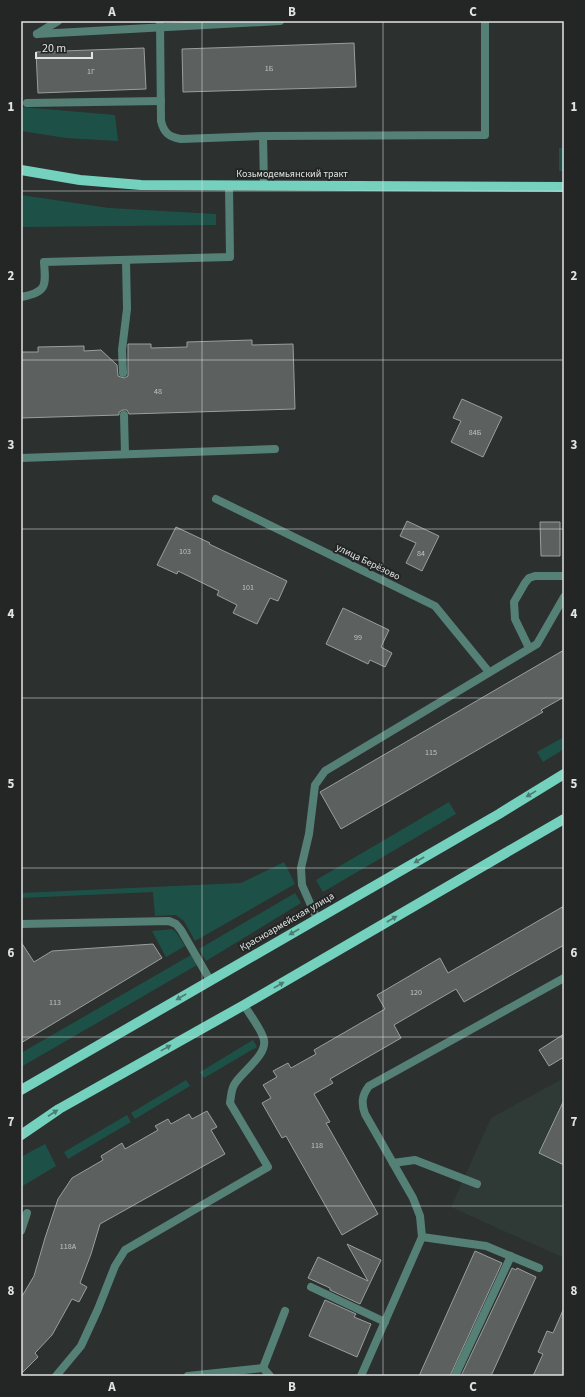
<svg xmlns="http://www.w3.org/2000/svg" width="585" height="1397" viewBox="0 0 585 1397" font-family="'Source Sans 3',sans-serif">
<rect width="100%" height="100%" fill="#2c302f"/>
<!-- built -->
<path fill="#2f3a37" d="M 564,1078 L 564,1258 L 451,1207 L 491,1118 Z"/>
<!-- green -->
<g fill="#1d5147">
<path d="M 21,107 L 115,115 L 118,141 L 66,138 L 21,131 Z"/>
<rect x="559" y="148" width="5" height="23"/>
<path d="M 21,195 L 109,208 L 216,214 L 216,225 L 21,227 Z"/>
<path d="M 564,737 L 564,749 L 543,762 L 537,752 Z"/>
<path d="M 449,802 L 456,814 L 323,892 L 316,880 Z"/>
<path d="M 284,862 L 295,884 L 195,941 L 184,921 L 176,915 L 155,916 L 153,892 L 21,898 L 21,893 L 241,883 Z"/>
<path d="M 295,893 L 301,903 L 206,961 L 199,949 Z"/>
<path d="M 172,929 L 176,932 L 185,946 L 166,957 L 152,931 Z"/>
<path d="M 191,955 L 197,965 L 21,1067 L 21,1053 Z"/>
<path d="M 253,1040 L 257,1047 L 204,1078 L 200,1072 Z"/>
<path d="M 186,1080 L 190,1086 L 135,1119 L 131,1113 Z"/>
<path d="M 127,1115 L 131,1122 L 68,1159 L 64,1152 Z"/>
<path d="M 45,1144 L 56,1166 L 21,1187 L 21,1157 Z"/>
</g>
<!-- building -->
<g fill="#5c605f" stroke="#9a9e9d">
<path d="M 354,43 L 356,87 L 183,92 L 182,49 Z"/>
<path d="M 144,48 L 146,89 L 38,93 L 36,52 Z"/>
<path d="M 252,340 L 252,345 L 293,344 L 295,409 L 129,414 L 127,410 L 123,410 L 119,412 L 119,415 L 21,418 L 21,352 L 38,352 L 38,347 L 84,346 L 84,351 L 101,350 L 117,365 L 118,376 L 124,378 L 128,376 L 128,344 L 151,344 L 151,348 L 187,347 L 187,342 Z"/>
<path d="M 462,399 L 502,417 L 483,457 L 451,442 L 461,421 L 453,418 Z"/>
<path d="M 407,521 L 439,536 L 422,571 L 406,563 L 416,543 L 400,536 Z"/>
<path d="M 540,522 L 560,522 L 560,556 L 541,556 Z"/>
<path d="M 176,527 L 210,543 L 209,544 L 287,581 L 278,601 L 270,598 L 257,624 L 233,613 L 237,605 L 217,595 L 219,591 L 178,571 L 177,574 L 157,565 Z"/>
<path d="M 343,608 L 389,630 L 381,647 L 392,653 L 385,667 L 370,660 L 368,664 L 326,644 Z"/>
<path d="M 564,650 L 564,697 L 541,710 L 543,712 L 341,829 L 320,792 Z"/>
<path d="M 564,906 L 564,945 L 464,1002 L 456,989 L 394,1025 L 401,1038 L 330,1079 L 333,1083 L 314,1094 L 330,1122 L 326,1123 L 378,1214 L 342,1235 L 286,1136 L 282,1138 L 262,1103 L 271,1098 L 263,1085 L 277,1077 L 273,1071 L 288,1063 L 291,1068 L 316,1054 L 314,1050 L 385,1009 L 377,995 L 440,958 L 448,973 Z"/>
<path d="M 21,942 L 34,962 L 52,951 L 153,944 L 162,958 L 21,1043 Z"/>
<path d="M 564,1034 L 564,1057 L 549,1066 L 539,1050 Z"/>
<path d="M 564,1100 L 564,1165 L 539,1153 Z"/>
<path d="M 207,1111 L 217,1127 L 211,1130 L 225,1154 L 100,1224 L 91,1254 L 80,1283 L 87,1287 L 79,1302 L 72,1299 L 52,1335 L 35,1353 L 38,1357 L 21,1374 L 21,1298 L 34,1276 L 45,1238 L 58,1199 L 72,1178 L 103,1160 L 101,1156 L 122,1143 L 125,1149 L 158,1130 L 155,1126 L 168,1119 L 171,1124 L 189,1114 L 192,1119 Z"/>
<path d="M 347,1244 L 381,1260 L 360,1304 L 330,1290 L 330,1288 L 308,1278 L 318,1257 L 368,1281 Z"/>
<path d="M 475,1251 L 502,1263 L 450,1376 L 419,1376 Z"/>
<path d="M 512,1268 L 516,1270 L 517,1268 L 536,1277 L 491,1376 L 461,1376 Z"/>
<path d="M 325,1300 L 356,1314 L 354,1317 L 371,1324 L 357,1357 L 309,1336 Z"/>
<path d="M 564,1308 L 564,1376 L 533,1376 L 543,1354 L 538,1352 L 547,1331 L 553,1333 Z"/>
</g>
<g fill="none" stroke-linecap="round" stroke-linejoin="round">
<!-- service -->
<g stroke="#558076" stroke-width="8">
<path d="M 160,21 L 161,121 C 164,133 169,137 181,139 L 263,136 L 485,135 L 485,21"/>
<path d="M 37,34 L 280,21"/>
<path d="M 37,34 L 58,21"/>
<path d="M 27,103 L 161,101"/>
<path d="M 263,136 L 264,186"/>
<path d="M 21,297 C 47,292 46,286 44,262 L 230,257 L 229,186"/>
<path d="M 123,373 L 122,350 L 127,309 L 126,260"/>
<path d="M 124,415 L 125,454"/>
<path d="M 21,458 L 275,449"/>
<path d="M 216,499 L 435,606 L 489,672"/>
<path d="M 529,648 L 515,619 L 514,602 L 525,583 L 529,578 L 535,576 L 564,576"/>
<path d="M 317,919 L 302,885 L 301,868 L 309,834 L 315,785 L 325,771 L 537,644 L 564,597"/>
<path d="M 21,924 L 169,921 L 176,924 L 181,930 L 210,980"/>
<path d="M 393,1163 L 415,1160 L 477,1184"/>
<path d="M 21,1231 L 27,1213"/>
<path d="M 422,1237 L 486,1246 L 539,1268"/>
<path d="M 311,1287 L 385,1322"/>
<path d="M 263,1368 L 285,1311"/>
<path d="M 56,1376 L 81,1346 L 98,1309 L 115,1266 L 125,1250 L 268,1167 L 230,1103 C 231,1097 231,1091 234,1085 C 241,1072 267,1056 264,1040 C 262,1030 250,1015 244,1005"/>
<path d="M 188,1376 L 263,1368 L 270,1376"/>
<path d="M 361,1376 L 422,1237 L 420,1216 L 413,1198 L 365,1114 C 361,1103 362,1095 369,1086 L 564,978"/>
<path d="M 455,1376 L 511,1256"/>
</g>
<!-- primary -->
<g stroke="#73d1bd" stroke-width="10">
<path d="M 21,170 L 80,180 L 141,185 L 564,187"/>
<path d="M 21,1090 L 499,814 L 564,774"/>
<path d="M 21,1135 L 59,1109 L 244,1005 L 564,819"/>
</g>
</g>
<!-- one-way arrows -->
<defs><path id="oneway-solid" d="M-6-.8H1V-3.2L6.5 0L1 3.2V.8H-6Z"/></defs>
<g fill="#4b7c71">
<use href="#oneway-solid" transform="translate(531 794) rotate(149)"/>
<use href="#oneway-solid" transform="translate(419 860) rotate(150)"/>
<use href="#oneway-solid" transform="translate(392 919) rotate(-30)"/>
<use href="#oneway-solid" transform="translate(294 932) rotate(150)"/>
<use href="#oneway-solid" transform="translate(279 985) rotate(-30)"/>
<use href="#oneway-solid" transform="translate(181 997) rotate(150)"/>
<use href="#oneway-solid" transform="translate(166 1048) rotate(-29)"/>
<use href="#oneway-solid" transform="translate(53 1113) rotate(-33)"/>
</g>
<!-- grid -->
<path fill="none" stroke="#e1e4e3" stroke-width="1" stroke-opacity="0.55" d="M 202,21 L 202,1376M 383,21 L 383,1376M 21,191 L 564,191M 21,360 L 564,360M 21,529 L 564,529M 21,698 L 564,698M 21,868 L 564,868M 21,1037 L 564,1037M 21,1206 L 564,1206"/>
<g text-anchor="middle" dominant-baseline="central" stroke-width="4" stroke-linejoin="round" paint-order="stroke">
<!-- number labels -->
<g font-size="8" fill="#c0c3c2">
<text x="269" y="68">1Б</text>
<text x="91" y="71">1Г</text>
<text x="158" y="391">48</text>
<text x="475" y="432">84Б</text>
<text x="185" y="551">103</text>
<text x="421" y="553">84</text>
<text x="248" y="587">101</text>
<text x="358" y="637">99</text>
<text x="431" y="752">115</text>
<text x="416" y="992">120</text>
<text x="55" y="1002">113</text>
<text x="317" y="1145">118</text>
<text x="68" y="1246">118А</text>
</g>
<!-- street labels -->
<g font-size="10" fill="#e1e4e3" stroke="#232625">
<text x="292" y="174">Козьмодемьянский тракт</text>
<text transform="translate(368 562) rotate(26)">улица Берёзово</text>
<text transform="translate(287 922) rotate(-30)">Красноармейская улица</text>
</g>
</g>
<!-- border -->
<rect width="585" height="1397" fill="none" stroke="#232625" stroke-width="44"/>
<!-- scale -->
<path d="M36 52v6h56v-6" fill="none" stroke="#e1e4e3" stroke-width="2"/>
<text x="42" y="52" font-size="12" fill="#e1e4e3" stroke="#232625" stroke-width="3" paint-order="stroke">20 m</text>
<rect x="22" y="22" width="541" height="1353" fill="none" stroke="#e1e4e3" stroke-width="1.5"/>
<g font-size="13" text-anchor="middle" font-weight="bold" fill="#e1e4e3">
<text x="112" y="16">A</text>
<text x="292" y="16">B</text>
<text x="473" y="16">C</text>
<text x="11" y="111">1</text>
<text x="574" y="111">1</text>
<text x="11" y="280">2</text>
<text x="574" y="280">2</text>
<text x="11" y="449">3</text>
<text x="574" y="449">3</text>
<text x="11" y="618">4</text>
<text x="574" y="618">4</text>
<text x="11" y="788">5</text>
<text x="574" y="788">5</text>
<text x="11" y="957">6</text>
<text x="574" y="957">6</text>
<text x="11" y="1126">7</text>
<text x="574" y="1126">7</text>
<text x="11" y="1295">8</text>
<text x="574" y="1295">8</text>
<text x="112" y="1391">A</text>
<text x="292" y="1391">B</text>
<text x="473" y="1391">C</text>
</g>
</svg>
